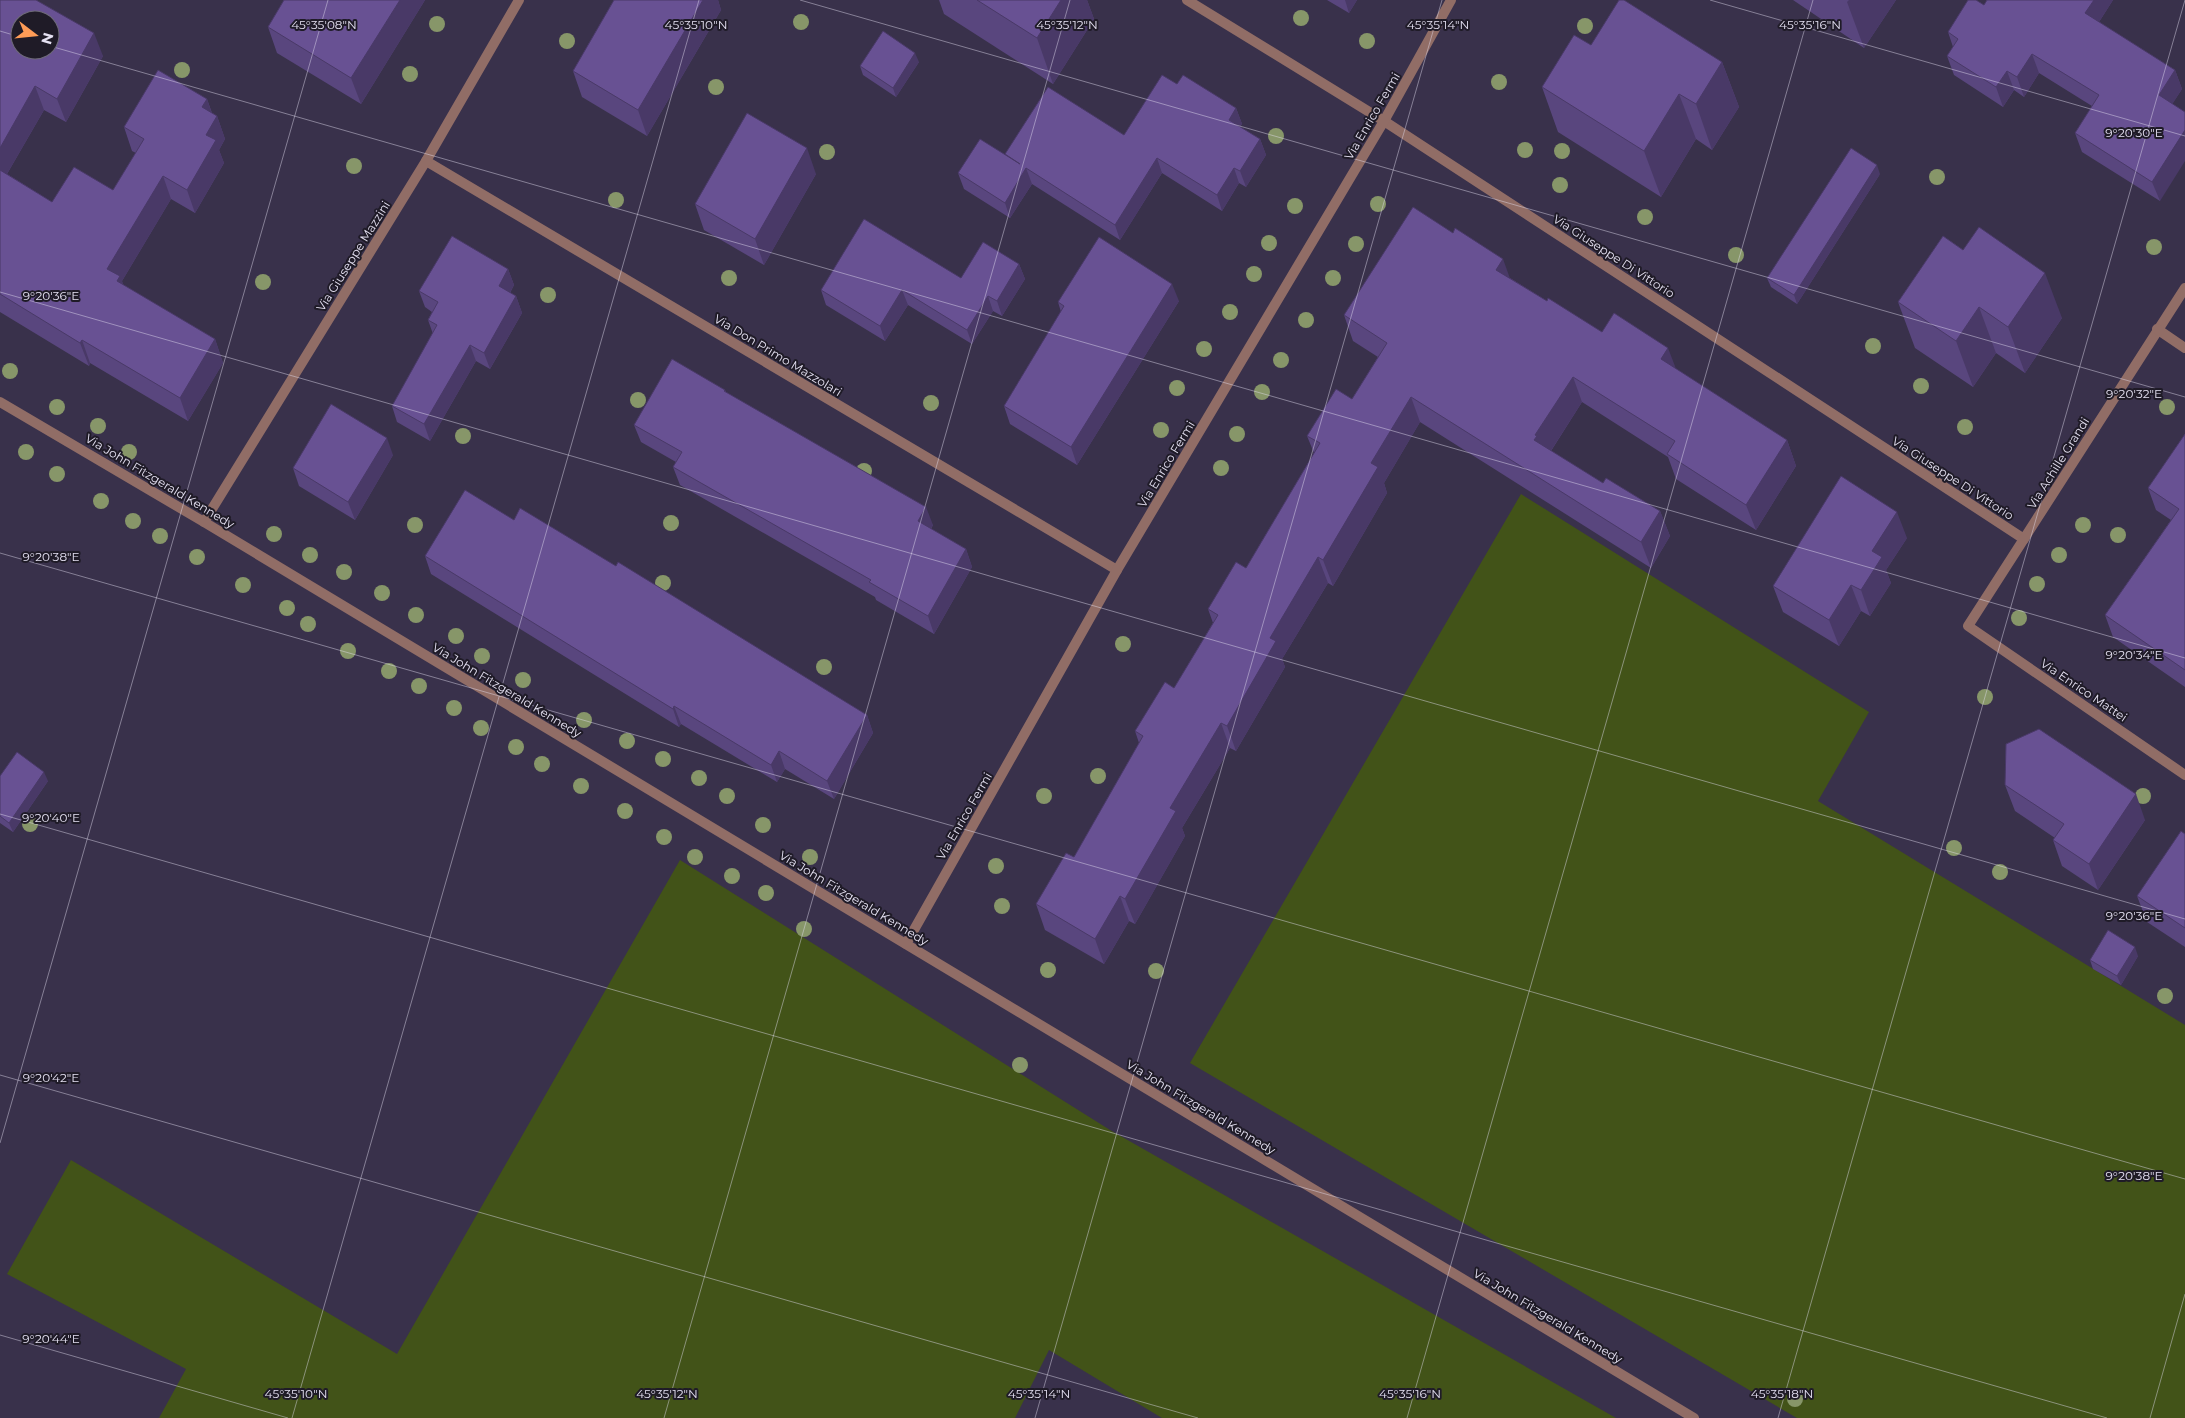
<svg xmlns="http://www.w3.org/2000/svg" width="2185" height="1418" viewBox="0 0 2185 1418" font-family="Montserrat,sans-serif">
<rect width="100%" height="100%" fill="#39314b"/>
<!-- green -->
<g fill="#425318">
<path d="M 1521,494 L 1869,712 L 1818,801 L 2185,1025 L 2185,1418 L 1797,1418 L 1190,1063 Z"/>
<path d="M 680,860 L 1110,1130 L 1616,1418 L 1162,1418 L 1049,1350 L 1015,1418 L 159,1418 L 186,1369 L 7,1274 L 71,1160 L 397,1354 Z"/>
</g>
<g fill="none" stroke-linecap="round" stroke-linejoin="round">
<!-- minor -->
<g stroke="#916d66" stroke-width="10">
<path d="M 1187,0 L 1384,121 L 2024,539"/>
<path d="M 426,161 L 1117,570"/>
<path d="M 2185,288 L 1968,626 L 2185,775"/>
<path d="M 2157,329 L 2185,348"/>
<path d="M 204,522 L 426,161 L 519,0"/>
<path d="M 906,944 L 1117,570 L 1384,121 L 1451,0"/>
</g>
<!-- tertiary -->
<path stroke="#916d66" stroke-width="10" d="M 0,402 L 204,522 L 1694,1418"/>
</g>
<!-- trees -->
<g fill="#879669">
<circle cx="1301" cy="18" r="8"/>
<circle cx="801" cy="22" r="8"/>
<circle cx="437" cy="24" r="8"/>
<circle cx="1585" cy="26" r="8"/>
<circle cx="567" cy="41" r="8"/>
<circle cx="1367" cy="41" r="8"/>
<circle cx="182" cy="70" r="8"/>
<circle cx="410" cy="74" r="8"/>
<circle cx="1499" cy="82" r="8"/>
<circle cx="716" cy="87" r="8"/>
<circle cx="1276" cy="136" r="8"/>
<circle cx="1525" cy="150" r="8"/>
<circle cx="1562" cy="151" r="8"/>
<circle cx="827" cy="152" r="8"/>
<circle cx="354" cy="166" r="8"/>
<circle cx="1937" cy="177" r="8"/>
<circle cx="1560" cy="185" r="8"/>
<circle cx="616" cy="200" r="8"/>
<circle cx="1378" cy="204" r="8"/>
<circle cx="1295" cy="206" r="8"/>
<circle cx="1645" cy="217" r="8"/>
<circle cx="1269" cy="243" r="8"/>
<circle cx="1356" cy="244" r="8"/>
<circle cx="2154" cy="247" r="8"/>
<circle cx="1736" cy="255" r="8"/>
<circle cx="1254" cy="274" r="8"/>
<circle cx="729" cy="278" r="8"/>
<circle cx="1333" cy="278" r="8"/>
<circle cx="263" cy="282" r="8"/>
<circle cx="548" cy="295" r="8"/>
<circle cx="1230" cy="312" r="8"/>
<circle cx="1306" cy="320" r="8"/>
<circle cx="1873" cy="346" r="8"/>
<circle cx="1204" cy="349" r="8"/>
<circle cx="1281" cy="360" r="8"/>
<circle cx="10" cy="371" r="8"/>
<circle cx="1921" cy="386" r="8"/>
<circle cx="1177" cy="388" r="8"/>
<circle cx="1262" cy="392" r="8"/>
<circle cx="638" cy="400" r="8"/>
<circle cx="931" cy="403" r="8"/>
<circle cx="57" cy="407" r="8"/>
<circle cx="2167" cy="407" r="8"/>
<circle cx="98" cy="426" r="8"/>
<circle cx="1965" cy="427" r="8"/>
<circle cx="1161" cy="430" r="8"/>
<circle cx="1237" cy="434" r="8"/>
<circle cx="463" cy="436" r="8"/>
<circle cx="26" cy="452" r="8"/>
<circle cx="129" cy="452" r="8"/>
<circle cx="1221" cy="468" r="8"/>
<circle cx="864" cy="471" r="8"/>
<circle cx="57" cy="474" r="8"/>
<circle cx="101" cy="501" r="8"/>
<circle cx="133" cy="521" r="8"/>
<circle cx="671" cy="523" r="8"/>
<circle cx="415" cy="525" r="8"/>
<circle cx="2083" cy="525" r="8"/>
<circle cx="274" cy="534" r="8"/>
<circle cx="2118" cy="535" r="8"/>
<circle cx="160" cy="536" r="8"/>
<circle cx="310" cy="555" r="8"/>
<circle cx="2059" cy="555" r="8"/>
<circle cx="197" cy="557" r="8"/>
<circle cx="344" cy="572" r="8"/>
<circle cx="663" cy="583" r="8"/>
<circle cx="2037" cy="584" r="8"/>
<circle cx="243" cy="585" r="8"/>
<circle cx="382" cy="593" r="8"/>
<circle cx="287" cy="608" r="8"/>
<circle cx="416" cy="615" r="8"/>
<circle cx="2019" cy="618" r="8"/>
<circle cx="308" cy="624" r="8"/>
<circle cx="456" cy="636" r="8"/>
<circle cx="1123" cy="644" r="8"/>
<circle cx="348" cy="651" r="8"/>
<circle cx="482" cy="656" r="8"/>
<circle cx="824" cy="667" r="8"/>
<circle cx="389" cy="671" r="8"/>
<circle cx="523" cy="680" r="8"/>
<circle cx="419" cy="686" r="8"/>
<circle cx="1985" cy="697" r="8"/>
<circle cx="454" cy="708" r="8"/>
<circle cx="584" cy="720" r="8"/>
<circle cx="481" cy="728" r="8"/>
<circle cx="627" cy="741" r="8"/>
<circle cx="516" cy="747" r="8"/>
<circle cx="663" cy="759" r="8"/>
<circle cx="542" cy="764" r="8"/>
<circle cx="1098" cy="776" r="8"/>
<circle cx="699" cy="778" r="8"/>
<circle cx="581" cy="786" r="8"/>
<circle cx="727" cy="796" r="8"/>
<circle cx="1044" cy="796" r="8"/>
<circle cx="2143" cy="796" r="8"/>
<circle cx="625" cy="811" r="8"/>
<circle cx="30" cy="824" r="8"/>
<circle cx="763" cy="825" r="8"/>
<circle cx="664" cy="837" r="8"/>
<circle cx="1954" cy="848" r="8"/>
<circle cx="695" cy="857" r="8"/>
<circle cx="810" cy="857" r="8"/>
<circle cx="996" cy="866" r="8"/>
<circle cx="2000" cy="872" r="8"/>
<circle cx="732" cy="876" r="8"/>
<circle cx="766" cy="893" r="8"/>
<circle cx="1002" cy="906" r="8"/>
<circle cx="804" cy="929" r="8"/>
<circle cx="1048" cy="970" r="8"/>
<circle cx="1156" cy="971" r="8"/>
<circle cx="2165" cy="996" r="8"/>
<circle cx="1020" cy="1065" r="8"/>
<circle cx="1795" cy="1399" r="8"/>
</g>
<!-- wall -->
<g fill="#59467e">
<path d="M 0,0 L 103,56 L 66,122 L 44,110 L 7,174 L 52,202 L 113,190 L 136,153 L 132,151 L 124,127 L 207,99 L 212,113 L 217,116 L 225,139 L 219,150 L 224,163 L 195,213 L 171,199 L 122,281 L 123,285 L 215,339 L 223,363 L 188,421 L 90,363 L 89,366 L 0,312 Z"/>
<path d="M 284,0 L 425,0 L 361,104 L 277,53 L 268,27 Z"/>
<path d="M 614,0 L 718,0 L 721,10 L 647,136 L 582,97 L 573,71 Z"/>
<path d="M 939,0 L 1087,0 L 1094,19 L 1053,84 L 944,14 Z"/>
<path d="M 1327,0 L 1357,0 L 1349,13 Z"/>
<path d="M 1793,0 L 1896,0 L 1864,48 Z"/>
<path d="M 1987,0 L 2113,0 L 2099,22 L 2175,70 L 2182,89 L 2172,104 L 2160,201 L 2082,152 L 2075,133 L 2092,106 L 2039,73 L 2024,97 L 2014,90 L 2003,107 L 1954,75 L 1947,56 L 1953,47 L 1948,32 L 1984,5 Z"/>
<path d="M 1591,45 L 1722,62 L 1739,107 L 1712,150 L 1696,139 L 1661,197 L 1558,132 L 1542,87 Z"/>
<path d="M 919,62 L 896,97 L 863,75 L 860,66 Z"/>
<path d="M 1177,84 L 1236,108 L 1242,124 L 1240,127 L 1260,139 L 1266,155 L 1246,187 L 1239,183 L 1222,211 L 1162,173 L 1120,240 L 1032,184 L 1010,218 L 964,189 L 958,173 L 1006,155 L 1124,135 Z"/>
<path d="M 816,174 L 764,265 L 704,230 L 695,204 Z"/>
<path d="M 1880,174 L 1797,304 L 1771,287 L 1767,278 Z"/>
<path d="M 1943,236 L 2062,318 L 2025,373 L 1996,353 L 1973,387 L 1915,348 L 1898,302 Z"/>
<path d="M 1019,264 L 1025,279 L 1002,316 L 993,311 L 972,344 L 908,305 L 885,341 L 826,305 L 821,290 L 961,278 Z"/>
<path d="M 508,269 L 514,285 L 510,293 L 516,296 L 522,313 L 490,369 L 476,361 L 430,441 L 397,422 L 392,406 L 433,334 L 428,320 L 432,312 L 425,307 L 419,291 Z"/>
<path d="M 1510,278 L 1547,301 L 1602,332 L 1676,369 L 1787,440 L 1796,466 L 1756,530 L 1676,479 L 1668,457 L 1582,402 L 1551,451 L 1603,483 L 1660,511 L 1670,536 L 1651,568 L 1420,422 L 1384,483 L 1387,493 L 1333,586 L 1328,583 L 1282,659 L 1285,667 L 1236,751 L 1230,748 L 1182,828 L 1185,836 L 1135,924 L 1129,921 L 1104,964 L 1045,930 L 1036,904 L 1074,857 L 1139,743 L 1135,731 L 1174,688 L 1213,623 L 1208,609 L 1246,568 L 1314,453 L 1307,436 L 1352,399 L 1378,357 L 1353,341 L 1344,315 Z"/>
<path d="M 1179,301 L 1077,465 L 1010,424 L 1004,406 L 1061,312 L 1058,302 Z"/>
<path d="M 725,390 L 726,392 L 933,525 L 931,529 L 966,549 L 972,567 L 934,634 L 876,600 L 875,597 L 680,485 L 673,467 L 676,462 L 641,442 L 634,425 Z"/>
<path d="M 2185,434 L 2185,687 L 2113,637 L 2105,615 L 2171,520 L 2156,510 L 2148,488 Z"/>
<path d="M 393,455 L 355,520 L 299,486 L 293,468 Z"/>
<path d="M 514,520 L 616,566 L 867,715 L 873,733 L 834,799 L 785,769 L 777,782 L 681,724 L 679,727 L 431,574 L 425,556 Z"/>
<path d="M 1907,538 L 1886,570 L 1891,583 L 1870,616 L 1861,611 L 1839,646 L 1783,612 L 1773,586 Z"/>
<path d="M 0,776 L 48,781 L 13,832 L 0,823 Z"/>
<path d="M 2005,785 L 2145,820 L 2098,890 L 2062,866 L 2053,840 L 2055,838 L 2015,811 Z"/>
<path d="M 2185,834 L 2185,947 L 2147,922 L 2137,896 Z"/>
<path d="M 2138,956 L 2121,985 L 2093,969 L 2090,960 Z"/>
</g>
<!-- shaded-wall -->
<g fill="#493967">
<path d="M 400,0 L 425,0 L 361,104 L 351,78 Z"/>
<path d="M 703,0 L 718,0 L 721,10 L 647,136 L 638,110 Z"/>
<path d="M 1061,0 L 1087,0 L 1094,19 L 1053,84 L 1037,38 Z"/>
<path d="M 1345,0 L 1357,0 L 1349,13 Z"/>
<path d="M 1849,0 L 1896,0 L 1864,48 L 1847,2 Z"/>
<path d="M 2094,0 L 2113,0 L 2092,33 L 2085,13 Z"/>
<path d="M 94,33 L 103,56 L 66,122 L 57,99 Z"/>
<path d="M 915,53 L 919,62 L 896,97 L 893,88 Z"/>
<path d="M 2032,54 L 2039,73 L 2024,97 L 2017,77 Z"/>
<path d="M 1722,62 L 1739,107 L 1712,150 L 1696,104 Z"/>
<path d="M 2175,70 L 2182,89 L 2166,114 L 2159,95 Z"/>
<path d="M 2007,71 L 2014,90 L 2003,107 L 1996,87 Z"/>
<path d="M 35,86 L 44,110 L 0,186 L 0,148 Z"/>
<path d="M 1679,94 L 1696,139 L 1661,197 L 1644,151 Z"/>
<path d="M 207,99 L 214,120 L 217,116 L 225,139 L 219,150 L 224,163 L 195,213 L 187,190 L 206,135 L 202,107 Z"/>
<path d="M 1236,108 L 1242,124 L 1234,135 L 1229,120 Z"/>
<path d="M 2185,130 L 2185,161 L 2160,201 L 2152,182 Z"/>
<path d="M 1260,139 L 1266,155 L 1246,187 L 1240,171 Z"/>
<path d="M 807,148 L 816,174 L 764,265 L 755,239 Z"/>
<path d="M 1157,158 L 1162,173 L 1120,240 L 1115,225 Z"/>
<path d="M 1877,165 L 1880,174 L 1797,304 L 1794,295 Z"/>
<path d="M 1026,168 L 1032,184 L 1010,218 L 1005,203 Z"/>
<path d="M 1234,168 L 1239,183 L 1222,211 L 1217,195 Z"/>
<path d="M 163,176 L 171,199 L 122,281 L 128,300 L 107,269 Z"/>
<path d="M 1503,259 L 1512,284 L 1496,270 Z"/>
<path d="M 1019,264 L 1025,279 L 1002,316 L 997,301 Z"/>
<path d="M 508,269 L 514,285 L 505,302 L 499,286 Z"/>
<path d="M 2045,273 L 2062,318 L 2025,373 L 2008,327 Z"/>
<path d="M 1172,284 L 1179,301 L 1077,465 L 1071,447 Z"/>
<path d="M 902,290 L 908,305 L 885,341 L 880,326 Z"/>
<path d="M 516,296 L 522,313 L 490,369 L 484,353 Z"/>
<path d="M 988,296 L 993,311 L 972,344 L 967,330 Z"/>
<path d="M 1979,307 L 1996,353 L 1973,387 L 1956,341 Z"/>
<path d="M 215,339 L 223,363 L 188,421 L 180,398 Z"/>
<path d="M 82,340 L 90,363 L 89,366 L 80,343 Z"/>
<path d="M 470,345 L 476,361 L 430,441 L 424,424 Z"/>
<path d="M 1668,348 L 1678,374 L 1661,359 Z"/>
<path d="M 1573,377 L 1582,402 L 1545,460 L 1534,440 L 1535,435 Z"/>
<path d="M 1411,397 L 1420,422 L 1384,483 L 1387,493 L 1333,586 L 1323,560 L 1371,463 Z"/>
<path d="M 387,438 L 393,455 L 355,520 L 348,502 Z"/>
<path d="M 1787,440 L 1796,466 L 1756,530 L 1746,505 Z"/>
<path d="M 926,507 L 933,525 L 925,539 L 918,521 Z"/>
<path d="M 1660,511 L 1670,536 L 1651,568 L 1641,542 Z"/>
<path d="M 1897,512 L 1907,538 L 1886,570 L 1891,583 L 1870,616 L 1861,590 L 1872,551 Z"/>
<path d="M 966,549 L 972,567 L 934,634 L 928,616 Z"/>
<path d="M 1318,557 L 1328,583 L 1282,659 L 1285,667 L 1236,751 L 1227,726 L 1270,638 Z"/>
<path d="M 1851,585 L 1861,611 L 1839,646 L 1829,620 Z"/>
<path d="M 674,706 L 681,724 L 679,727 L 673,709 Z"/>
<path d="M 867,715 L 873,733 L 834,799 L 827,781 Z"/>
<path d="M 1221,723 L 1230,748 L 1182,828 L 1185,836 L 1135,924 L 1125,899 L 1170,808 Z"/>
<path d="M 779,751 L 785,769 L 777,782 L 771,765 Z"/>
<path d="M 44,772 L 48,781 L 13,832 L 9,823 Z"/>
<path d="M 2136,794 L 2145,820 L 2098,890 L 2089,864 Z"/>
<path d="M 1120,896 L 1129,921 L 1104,964 L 1095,939 Z"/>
<path d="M 2135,947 L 2138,956 L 2121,985 L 2117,976 Z"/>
</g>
<!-- building -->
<g fill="#685193" stroke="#493967" fill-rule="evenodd">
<path d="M 0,0 L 36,0 L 94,33 L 57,99 L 35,86 L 0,148 ZM 20,20 L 50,20 L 50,50 L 20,50 Z"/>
<path d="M 284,0 L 400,0 L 351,78 L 268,27 Z"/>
<path d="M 614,0 L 703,0 L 638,110 L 573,71 Z"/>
<path d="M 977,0 L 1061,0 L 1037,38 Z"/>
<path d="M 1619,0 L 1624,0 L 1722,62 L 1696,104 L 1679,94 L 1644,151 L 1542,87 L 1574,35 L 1591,45 Z"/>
<path d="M 1968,0 L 1976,0 L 1984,5 L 1987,0 L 2094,0 L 2085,13 L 2175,70 L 2159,95 L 2185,112 L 2185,130 L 2152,182 L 2075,133 L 2099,95 L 2032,54 L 2017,77 L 2007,71 L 1996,87 L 1947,56 L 1958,39 L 1948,32 Z"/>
<path d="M 883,31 L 915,53 L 893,88 L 860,66 Z"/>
<path d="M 158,70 L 207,99 L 202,107 L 217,116 L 206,135 L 216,140 L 187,190 L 163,176 L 107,269 L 120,276 L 117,281 L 215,339 L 180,398 L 82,340 L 80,343 L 0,294 L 0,170 L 52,202 L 74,167 L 113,190 L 144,139 L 124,127 Z"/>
<path d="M 1162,75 L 1177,84 L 1183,75 L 1236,108 L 1229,120 L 1260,139 L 1240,171 L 1234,168 L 1217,195 L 1157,158 L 1115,225 L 1026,168 L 1005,203 L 958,173 L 980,139 L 1020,164 L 1005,154 L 1048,87 L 1124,135 Z"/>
<path d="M 747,113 L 807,148 L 755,239 L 695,204 Z"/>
<path d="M 1851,148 L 1877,165 L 1794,295 L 1767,278 Z"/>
<path d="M 1413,207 L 1453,233 L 1455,228 L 1503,259 L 1496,270 L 1547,301 L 1548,298 L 1602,332 L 1614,313 L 1668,348 L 1661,359 L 1787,440 L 1746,505 L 1667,454 L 1675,441 L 1573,377 L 1535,435 L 1537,436 L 1534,440 L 1603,483 L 1606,478 L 1660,511 L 1641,542 L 1411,397 L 1371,463 L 1378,467 L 1323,560 L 1318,557 L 1270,638 L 1276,641 L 1227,726 L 1221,723 L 1170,808 L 1176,811 L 1125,899 L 1120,896 L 1095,939 L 1036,904 L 1066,853 L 1074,857 L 1143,736 L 1135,731 L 1165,682 L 1174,688 L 1218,615 L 1208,609 L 1236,562 L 1246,568 L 1320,443 L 1307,436 L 1336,389 L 1352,399 L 1387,343 L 1344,315 Z"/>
<path d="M 864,219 L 961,278 L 983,242 L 1019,264 L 997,301 L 988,296 L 967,330 L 902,290 L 880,326 L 821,290 Z"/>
<path d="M 1979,227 L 2045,273 L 2008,327 L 1979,307 L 1956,341 L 1898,302 L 1943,236 L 1963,250 Z"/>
<path d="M 452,236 L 508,269 L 499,286 L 516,296 L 484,353 L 470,345 L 424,424 L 392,406 L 437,325 L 428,320 L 438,302 L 419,291 Z"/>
<path d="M 1099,237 L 1172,284 L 1071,447 L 1004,406 L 1064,306 L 1058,302 Z"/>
<path d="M 672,359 L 725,390 L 724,391 L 926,507 L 918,521 L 966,549 L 928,616 L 869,582 L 871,580 L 673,467 L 682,452 L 634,425 Z"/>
<path d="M 331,404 L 387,438 L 348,502 L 293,468 Z"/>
<path d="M 2185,434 L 2185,670 L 2105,615 L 2179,509 L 2148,488 Z"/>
<path d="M 1841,476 L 1897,512 L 1872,551 L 1882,557 L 1861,590 L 1851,585 L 1829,620 L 1773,586 Z"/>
<path d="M 465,490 L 514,520 L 520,508 L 616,566 L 618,562 L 867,715 L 827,781 L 779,751 L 771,765 L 674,706 L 673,709 L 425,556 Z"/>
<path d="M 2039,729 L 2136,794 L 2089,864 L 2053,840 L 2064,824 L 2005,785 L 2006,744 Z"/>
<path d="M 17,752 L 44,772 L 9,823 L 0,816 L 0,776 Z"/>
<path d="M 2181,831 L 2185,834 L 2185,928 L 2137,896 Z"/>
<path d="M 2108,930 L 2135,947 L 2117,976 L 2090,960 Z"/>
</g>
<!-- ticks -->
<path fill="none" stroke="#e5e1f2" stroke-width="1" stroke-opacity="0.45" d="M 800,0 L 2185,397M 1710,0 L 2185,136M 0,31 L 20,37M 50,46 L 2185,658M 0,292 L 2185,919M 0,553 L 2185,1179M 0,814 L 2107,1418M 0,1075 L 1198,1418M 0,1143 L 328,0M 0,1335 L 288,1418M 292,1418 L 699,0M 664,1418 L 1070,0M 1035,1418 L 1442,0M 1407,1418 L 1813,0M 1778,1418 L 2185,0M 2150,1418 L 2185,1294"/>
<g text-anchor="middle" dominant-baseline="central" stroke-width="4" stroke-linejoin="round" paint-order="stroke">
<!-- street labels -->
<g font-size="12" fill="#e5e1f2" stroke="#1f1b27">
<text transform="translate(1372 116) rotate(-60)">Via Enrico Fermi</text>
<text transform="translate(353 256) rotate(-58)">Via Giuseppe Mazzini</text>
<text transform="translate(1614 256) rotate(33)">Via Giuseppe Di Vittorio</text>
<text transform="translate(778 355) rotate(31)">Via Don Primo Mazzolari</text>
<text transform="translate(2058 463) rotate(-58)">Via Achille Grandi</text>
<text transform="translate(1166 464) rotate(-59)">Via Enrico Fermi</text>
<text transform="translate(1953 478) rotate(33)">Via Giuseppe Di Vittorio</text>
<text transform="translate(160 481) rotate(31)">Via John Fitzgerald Kennedy</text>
<text transform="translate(507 690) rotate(31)">Via John Fitzgerald Kennedy</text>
<text transform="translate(2084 690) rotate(34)">Via Enrico Mattei</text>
<text transform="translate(964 816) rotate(-60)">Via Enrico Fermi</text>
<text transform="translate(854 898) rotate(31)">Via John Fitzgerald Kennedy</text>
<text transform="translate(1201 1107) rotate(31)">Via John Fitzgerald Kennedy</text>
<text transform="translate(1548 1316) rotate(31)">Via John Fitzgerald Kennedy</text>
</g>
</g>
<g font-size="12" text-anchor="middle" fill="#e5e1f2" stroke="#1f1b27" stroke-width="4" stroke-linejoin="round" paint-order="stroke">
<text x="324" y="29">45°35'08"N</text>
<text x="696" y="29">45°35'10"N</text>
<text x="1067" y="29">45°35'12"N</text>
<text x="1438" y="29">45°35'14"N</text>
<text x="1810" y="29">45°35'16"N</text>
<text x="2134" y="137">9°20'30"E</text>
<text x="51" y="300">9°20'36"E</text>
<text x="2134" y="398">9°20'32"E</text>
<text x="51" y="561">9°20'38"E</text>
<text x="2134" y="659">9°20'34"E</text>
<text x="51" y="822">9°20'40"E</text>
<text x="2134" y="920">9°20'36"E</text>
<text x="51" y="1082">9°20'42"E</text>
<text x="2134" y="1180">9°20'38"E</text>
<text x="51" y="1343">9°20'44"E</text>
<text x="296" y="1398">45°35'10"N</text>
<text x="667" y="1398">45°35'12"N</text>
<text x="1039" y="1398">45°35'14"N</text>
<text x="1410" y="1398">45°35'16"N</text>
<text x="1782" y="1398">45°35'18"N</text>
</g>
<!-- north arrow -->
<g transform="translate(35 35) rotate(106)"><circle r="24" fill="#1f1b27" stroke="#6e6a78"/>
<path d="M0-4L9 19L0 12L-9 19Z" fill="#fe9c57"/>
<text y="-8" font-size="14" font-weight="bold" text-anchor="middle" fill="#e5e1f2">N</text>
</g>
</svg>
